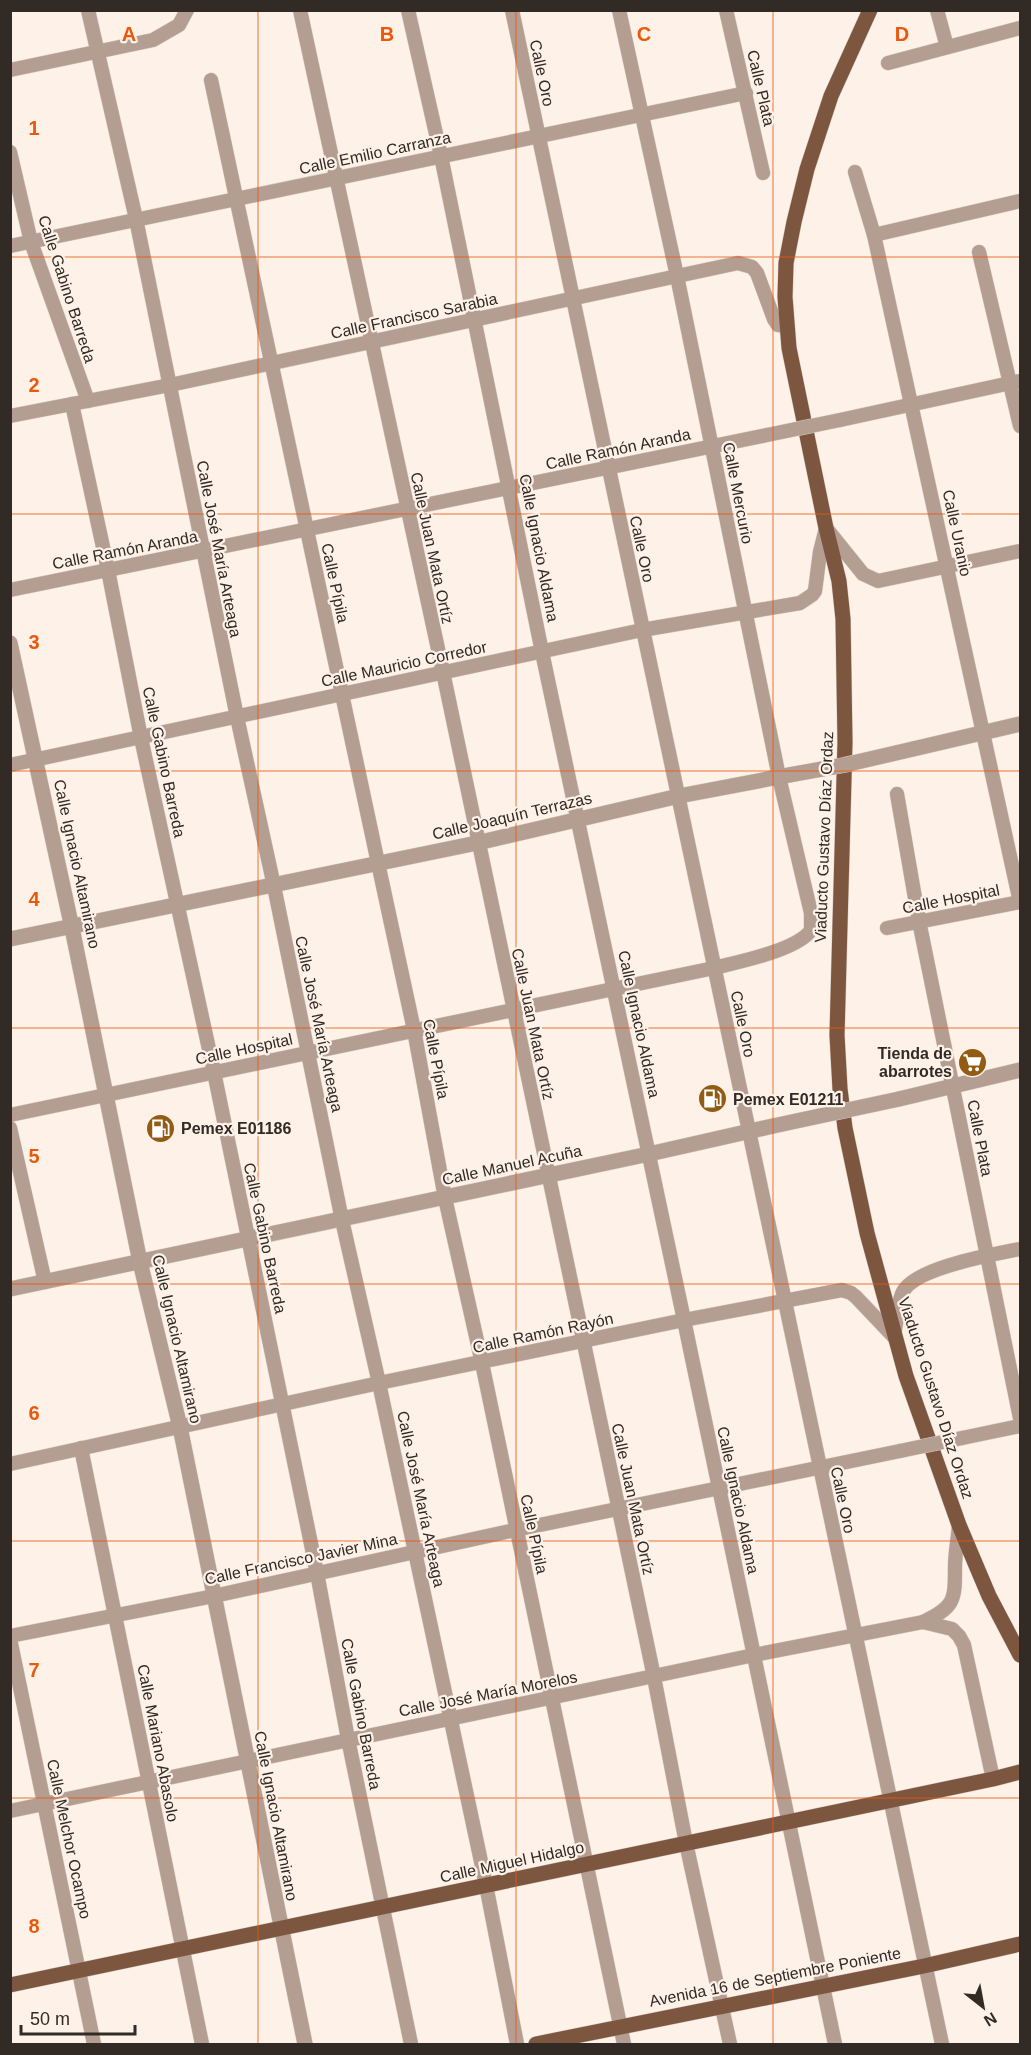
<svg xmlns="http://www.w3.org/2000/svg" width="1031" height="2055" viewBox="0 0 1031 2055" font-family="Arial,sans-serif">
<rect width="100%" height="100%" fill="#fdf1e8"/>
<g fill="none" stroke-linecap="round" stroke-linejoin="round">
<defs>
<g id="minor">
<path d="M 88,10 L 136,219 L 237,717 L 274,886 L 342,1220 L 379,1383 L 486,1885 L 517,2044"/>
<path d="M 300,10 L 443,672 L 654,1677 L 686,1843 L 730,2044"/>
<path d="M 408,10 L 441,156 L 542,652 L 684,1320 L 835,2044"/>
<path d="M 512,10 L 942,2044"/>
<path d="M 726,10 L 763,173"/>
<path d="M 937,10 L 947,47"/>
<path d="M 888,63 L 1020,28"/>
<path d="M 10,70 L 153,40 L 179,25 L 187,10"/>
<path d="M 211,80 L 378,863 L 414,1030 L 445,1198 L 482,1363 L 624,2044"/>
<path d="M 10,152 L 31,242 L 88,401"/>
<path d="M 855,172 L 874,235 L 1020,902"/>
<path d="M 874,235 L 1020,201"/>
<path d="M 10,246 L 746,93"/>
<path d="M 979,252 L 1020,426"/>
<path d="M 72,404 L 108,570 L 141,738 L 214,1072 L 317,1573 L 348,1739 L 411,2044"/>
<path d="M 10,416 L 170,385 L 738,263 L 752,267 L 757,273 L 774,319 L 778,325 L 787,326"/>
<path d="M 840,420 L 1020,381"/>
<path d="M 826,528 L 863,574 L 878,581 L 1020,551"/>
<path d="M 10,590 L 767,435"/>
<path d="M 10,765 L 642,630 L 800,603 L 812,595 L 815,591 L 820,552 L 826,528"/>
<path d="M 897,794 L 919,921 L 1020,1418"/>
<path d="M 887,928 L 1020,902"/>
<path d="M 10,1115 L 714,968 C 738,962 798,950 811,930 L 811,913 L 779,777 L 677,276 L 619,10"/>
<path d="M 10,1128 L 45,1282"/>
<path d="M 894,1335 C 897,1322 897,1306 902,1294 C 911,1268 995,1254 1020,1249"/>
<path d="M 962,1438 L 1020,1426"/>
<path d="M 81,1448 L 202,2044"/>
<path d="M 10,1464 L 379,1383 L 684,1320 L 842,1290 L 851,1293 L 856,1297 L 894,1337"/>
<path d="M 923,1622 C 955,1607 955,1600 955,1567 C 955,1553 958,1539 959,1525"/>
<path d="M 10,1636 L 214,1596 L 515,1530 L 900,1451"/>
<path d="M 10,1639 L 94,2044"/>
<path d="M 10,1811 L 754,1655 L 923,1622 L 952,1629 L 959,1636 L 964,1645 L 993,1779"/>
</g>
<g id="tertiary">
<path d="M 10,643 L 72,928 L 140,1262 L 180,1427 L 305,2044"/>
<path d="M 913,749 L 1020,724"/>
<path d="M 10,939 L 477,843 L 679,796 L 789,775"/>
<path d="M 899,1099 L 1020,1070"/>
<path d="M 10,1289 L 649,1154 L 773,1126"/>
</g>
<g id="primary">
<path d="M 870,10 L 831,96 L 807,169 L 794,222 L 786,263 L 785,297 L 789,348 L 826,528 L 839,581 L 843,619 L 845,742 L 837,1035 L 840,1089 L 845,1128 L 867,1233 L 906,1376 L 959,1525 L 989,1596 L 1020,1655"/>
<path d="M 10,1985 L 993,1779 L 1020,1772"/>
<path d="M 536,2044 L 924,1966 L 1020,1944"/>
</g>
</defs>
<!-- minor casing -->
<use href="#minor" stroke="#d8cdc5" stroke-width="15"/>
<!-- tertiary casing -->
<use href="#tertiary" stroke="#d8cdc5" stroke-width="16"/>
<!-- primary casing -->
<use href="#primary" stroke="#d8cdc5" stroke-width="16"/>
<!-- minor -->
<use href="#minor" stroke="#b49d91" stroke-width="14"/>
<!-- tertiary -->
<use href="#tertiary" stroke="#b49d91" stroke-width="15"/>
<!-- primary -->
<use href="#primary" stroke="#7d5640" stroke-width="15"/>
<defs>
<g id="minor-bridge">
<path d="M 767,435 L 840,420"/>
<path d="M 900,1451 L 962,1438"/>
</g>
<g id="tertiary-bridge">
<path d="M 789,775 L 844,765 L 913,749"/>
<path d="M 773,1126 L 899,1099"/>
</g>
</defs>
<!-- minor-bridge casing -->
<use href="#minor-bridge" stroke="#d8cdc5" stroke-width="15" stroke-linecap="butt"/>
<!-- tertiary-bridge casing -->
<use href="#tertiary-bridge" stroke="#d8cdc5" stroke-width="16" stroke-linecap="butt"/>
<!-- minor-bridge -->
<use href="#minor-bridge" stroke="#b49d91" stroke-width="14"/>
<!-- tertiary-bridge -->
<use href="#tertiary-bridge" stroke="#b49d91" stroke-width="15"/>
</g>
<!-- grid -->
<path fill="none" stroke="#e8590c" stroke-width="1.5" stroke-opacity="0.55" d="M 258,10 L 258,2044M 516,10 L 516,2044M 773,10 L 773,2044M 10,257 L 1020,257M 10,514 L 1020,514M 10,771 L 1020,771M 10,1028 L 1020,1028M 10,1284 L 1020,1284M 10,1541 L 1020,1541M 10,1798 L 1020,1798"/>
<!-- icons -->
<defs>
<symbol id="supermarket-disc" viewBox="-11 -11 22 22"><circle r="9.5" fill="#935c14" stroke="#fdf1e8"/><path d="M-6-5.5h2.5l.6 2H6L4.5 2H-2.5L-4.4-4H-6ZM-1.5 3.2a1.3 1.3 0 1 0 .1 0ZM3 3.2a1.3 1.3 0 1 0 .1 0Z" fill="#fff"/></symbol>
<symbol id="fuel-disc" viewBox="-11 -11 22 22"><circle r="9.5" fill="#935c14" stroke="#fdf1e8"/><path d="M-5.5-6h7V0h2V4h1.3V-2.5L3-4.5l.8-.8L6-3V5H2.5V1h-1V6h-7ZM-4.2-4.7v3.2H.2V-4.7Z" fill="#fff"/></symbol>
</defs>
<g fill-rule="evenodd">
<use href="#supermarket-disc" x="956" y="1046" width="33" height="33"/>
<use href="#fuel-disc" x="696" y="1082" width="33" height="33"/>
<use href="#fuel-disc" x="144" y="1112" width="33" height="33"/>
</g>
<g text-anchor="middle" dominant-baseline="central" stroke-width="4.5" stroke-linejoin="round" paint-order="stroke">
<!-- street labels -->
<g font-size="16" fill="#312a25" stroke="#fdf1e8">
<text transform="translate(542 73) rotate(78)">Calle Oro</text>
<text transform="translate(761 88) rotate(77)">Calle Plata</text>
<text transform="translate(375 153) rotate(-12)">Calle Emilio Carranza</text>
<text transform="translate(67 289) rotate(72)">Calle Gabino Barreda</text>
<text transform="translate(414 316) rotate(-12)">Calle Francisco Sarabia</text>
<text transform="translate(618 449) rotate(-12)">Calle Ramón Aranda</text>
<text transform="translate(738 493) rotate(79)">Calle Mercurio</text>
<text transform="translate(957 533) rotate(78)">Calle Uranio</text>
<text transform="translate(432 548) rotate(78)">Calle Juan Mata Ortíz</text>
<text transform="translate(539 548) rotate(79)">Calle Ignacio Aldama</text>
<text transform="translate(219 549) rotate(79)">Calle José María Arteaga</text>
<text transform="translate(642 549) rotate(78)">Calle Oro</text>
<text transform="translate(125 550) rotate(-11)">Calle Ramón Aranda</text>
<text transform="translate(335 583) rotate(78)">Calle Pípila</text>
<text transform="translate(404 664) rotate(-12)">Calle Mauricio Corredor</text>
<text transform="translate(164 762) rotate(78)">Calle Gabino Barreda</text>
<text transform="translate(512 816) rotate(-13)">Calle Joaquín Terrazas</text>
<text transform="translate(824 837) rotate(-88)">Viaducto Gustavo Díaz Ordaz</text>
<text transform="translate(77 864) rotate(78)">Calle Ignacio Altamirano</text>
<text transform="translate(951 899) rotate(-11)">Calle Hospital</text>
<text transform="translate(319 1024) rotate(78)">Calle José María Arteaga</text>
<text transform="translate(533 1024) rotate(78)">Calle Juan Mata Ortíz</text>
<text transform="translate(639 1024) rotate(78)">Calle Ignacio Aldama</text>
<text transform="translate(743 1024) rotate(78)">Calle Oro</text>
<text transform="translate(244 1049) rotate(-12)">Calle Hospital</text>
<text transform="translate(436 1059) rotate(79)">Calle Pípila</text>
<text transform="translate(980 1138) rotate(79)">Calle Plata</text>
<text transform="translate(512 1165) rotate(-12)">Calle Manuel Acuña</text>
<text transform="translate(265 1238) rotate(78)">Calle Gabino Barreda</text>
<text transform="translate(543 1333) rotate(-12)">Calle Ramón Rayón</text>
<text transform="translate(177 1339) rotate(77)">Calle Ignacio Altamirano</text>
<text transform="translate(936 1398) rotate(72)">Viaducto Gustavo Díaz Ordaz</text>
<text transform="translate(421 1499) rotate(78)">Calle José María Arteaga</text>
<text transform="translate(633 1499) rotate(78)">Calle Juan Mata Ortíz</text>
<text transform="translate(738 1500) rotate(78)">Calle Ignacio Aldama</text>
<text transform="translate(843 1500) rotate(78)">Calle Oro</text>
<text transform="translate(534 1534) rotate(78)">Calle Pípila</text>
<text transform="translate(301 1559) rotate(-12)">Calle Francisco Javier Mina</text>
<text transform="translate(488 1694) rotate(-11)">Calle José María Morelos</text>
<text transform="translate(361 1714) rotate(79)">Calle Gabino Barreda</text>
<text transform="translate(158 1743) rotate(79)">Calle Mariano Abasolo</text>
<text transform="translate(276 1816) rotate(79)">Calle Ignacio Altamirano</text>
<text transform="translate(69 1839) rotate(78)">Calle Melchor Ocampo</text>
<text transform="translate(512 1862) rotate(-12)">Calle Miguel Hidalgo</text>
<text transform="translate(775 1977) rotate(-11)">Avenida 16 de Septiembre Poniente</text>
</g>
<!-- poi labels -->
<g font-size="16" font-weight="bold" fill="#312a25" stroke="#fdf1e8" text-anchor="start">
<text x="952" y="1053" text-anchor="end">Tienda de<tspan x="952" dy="18">abarrotes</tspan></text>
<text x="733" y="1099">Pemex E01211</text>
<text x="181" y="1128">Pemex E01186</text>
</g>
</g>
<g font-size="20" text-anchor="middle" font-weight="bold" fill="#e8590c" stroke="#fdf1e8" stroke-width="4.5" stroke-linejoin="round" paint-order="stroke">
<text x="129" y="41">A</text>
<text x="387" y="41">B</text>
<text x="644" y="41">C</text>
<text x="902" y="41">D</text>
<text x="34" y="135">1</text>
<text x="34" y="392">2</text>
<text x="34" y="649">3</text>
<text x="34" y="906">4</text>
<text x="34" y="1163">5</text>
<text x="34" y="1420">6</text>
<text x="34" y="1677">7</text>
<text x="34" y="1933">8</text>
</g>
<!-- border -->
<rect width="1031" height="2055" fill="none" stroke="#312a25" stroke-width="24"/>
<!-- north arrow -->
<g transform="translate(983 2007) rotate(149)" stroke="#fdf1e8" stroke-width="4.5" paint-order="stroke">
<path d="M0-4.5L10 22L0 15L-10 22Z" fill="#312a25"/>
<text y="-9" font-size="16" font-weight="bold" text-anchor="middle" fill="#312a25">N</text>
</g>
<!-- scale -->
<path d="M21 2025v9h114v-9" fill="none" stroke="#312a25" stroke-width="3"/>
<text x="30" y="2025" font-size="18" fill="#312a25" stroke="#fdf1e8" stroke-width="4.5" paint-order="stroke">50 m</text>
</svg>
